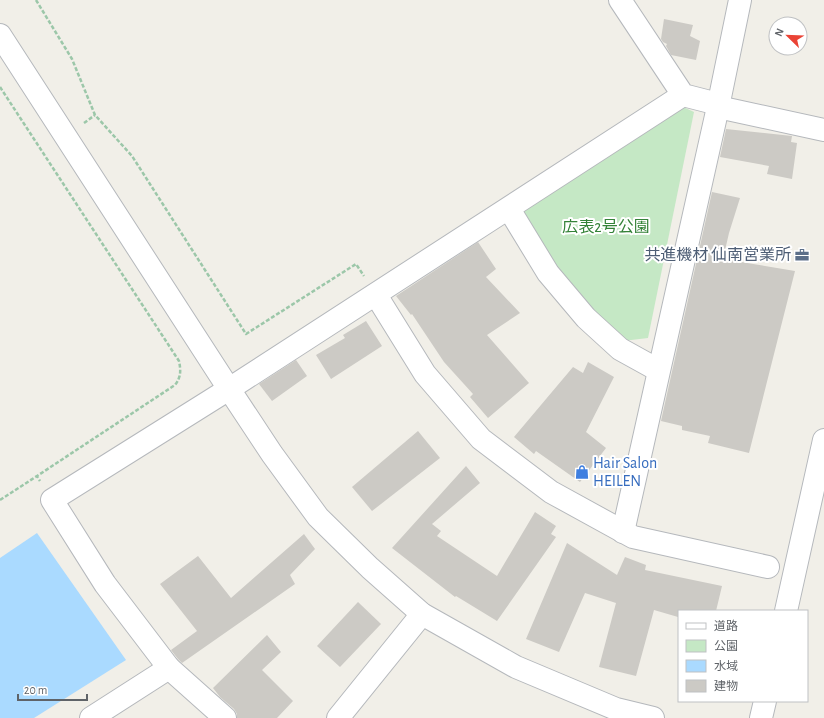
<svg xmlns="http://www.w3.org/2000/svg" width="824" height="718" viewBox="0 0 824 718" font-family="'Alegreya Sans','Noto Sans JP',sans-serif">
<rect width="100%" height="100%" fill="#f1efe8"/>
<!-- green -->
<path fill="#c5e8c5" d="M 679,105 L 694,112 L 648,338 L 623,341 L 579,297 L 548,255 L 520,207 Z"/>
<!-- water -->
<path fill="#aadaff" d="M 37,533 L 126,660 L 34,718 L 0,718 L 0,558 Z"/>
<!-- building -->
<g fill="#cccac5">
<path d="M 664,19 L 693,25 L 690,36 L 700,41 L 696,60 L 671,55 L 666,46 L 667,44 L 663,42 L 661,39 Z"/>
<path d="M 726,129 L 792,136 L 791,142 L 797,143 L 792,179 L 767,174 L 769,166 L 720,157 Z"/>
<path d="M 712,192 L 740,198 L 729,233 L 723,259 L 795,271 L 749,453 L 708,443 L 710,436 L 682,430 L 682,426 L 661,421 Z"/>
<path d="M 478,242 L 496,269 L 486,277 L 520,313 L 487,335 L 529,383 L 488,418 L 470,397 L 473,394 L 444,362 L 412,314 L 411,315 L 396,296 Z"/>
<path d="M 366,321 L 382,346 L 331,379 L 316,355 L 345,338 L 343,335 Z"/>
<path d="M 296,360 L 307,376 L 272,401 L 259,384 Z"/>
<path d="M 588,362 L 614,377 L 586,432 L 606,448 L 580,482 L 536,451 L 534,454 L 514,437 L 573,367 L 583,373 Z"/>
<path d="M 418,431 L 440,458 L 372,511 L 352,487 Z"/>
<path d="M 466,466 L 480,483 L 432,524 L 441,531 L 437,536 L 497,576 L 535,512 L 556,526 L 551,534 L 556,537 L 497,621 L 456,596 L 455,597 L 392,548 Z"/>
<path d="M 304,534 L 315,549 L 290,575 L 295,584 L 182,663 L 178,659 L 171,650 L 197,631 L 160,584 L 198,556 L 231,598 Z"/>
<path d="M 567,543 L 617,575 L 625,557 L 646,565 L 645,570 L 722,586 L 716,611 L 679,611 L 678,617 L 654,610 L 636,676 L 599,667 L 616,603 L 585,593 L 559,652 L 526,639 Z"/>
<path d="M 358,602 L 381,624 L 340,667 L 317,646 Z"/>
<path d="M 267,635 L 281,652 L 262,670 L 293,701 L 277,718 L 237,718 L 237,714 L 234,709 L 220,697 L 213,688 Z"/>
</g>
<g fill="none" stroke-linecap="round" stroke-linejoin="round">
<defs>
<g id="minor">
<path d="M 620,0 L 683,95 L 718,104"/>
<path d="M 718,107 L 824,130"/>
<path d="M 509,209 L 548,273 L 586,318 L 620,349 L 658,370"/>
<path d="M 376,295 L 425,374 L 481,439 L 551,492 L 633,537 L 768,567"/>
<path d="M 623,532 L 718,107 L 740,0"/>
<path d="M 91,718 L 169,668"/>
<path d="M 225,718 L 169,668 L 105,584 L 52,500 L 229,389 L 683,95"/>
<path d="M 338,718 L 422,614"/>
</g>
<g id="tertiary">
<path d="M 0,35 L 229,389 L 272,454 L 318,517 L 370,568 L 422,614 L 516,667 L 616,709 L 653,718"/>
<path d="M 786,611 L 824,440"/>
<path d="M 761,718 L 765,701"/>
</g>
</defs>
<!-- minor casing -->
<use href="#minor" stroke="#b5b8bc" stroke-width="24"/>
<!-- tertiary casing -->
<use href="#tertiary" stroke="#b5b8bc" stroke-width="24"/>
<!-- path -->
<g stroke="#9cc7a9" stroke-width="2.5" stroke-dasharray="4 2" stroke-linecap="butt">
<path d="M 36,0 L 72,59 L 95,115 L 132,156 L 246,334 L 356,264 L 364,276"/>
<path d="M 0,87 L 179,361 C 181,371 181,377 175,385 L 37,476 L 40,481"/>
<path d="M 84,123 L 95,115"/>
<path d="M 0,500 L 37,476"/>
</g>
<!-- minor -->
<use href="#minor" stroke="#fff" stroke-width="22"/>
<!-- tertiary -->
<use href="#tertiary" stroke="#fff" stroke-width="22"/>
</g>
<!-- icons -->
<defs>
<symbol id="office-bare" viewBox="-9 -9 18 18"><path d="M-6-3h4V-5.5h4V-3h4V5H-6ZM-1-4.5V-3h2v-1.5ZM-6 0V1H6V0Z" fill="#5c6f8a" stroke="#fff" stroke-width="2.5" paint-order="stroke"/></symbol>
<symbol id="shop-bare" viewBox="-9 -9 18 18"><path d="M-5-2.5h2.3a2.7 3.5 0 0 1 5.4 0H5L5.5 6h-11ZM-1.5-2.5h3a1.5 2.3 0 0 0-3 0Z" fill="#3f7fe0" stroke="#fff" stroke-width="2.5" paint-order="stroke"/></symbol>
</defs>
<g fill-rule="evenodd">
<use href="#office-bare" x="792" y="245" width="20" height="20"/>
<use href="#shop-bare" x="572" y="462" width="20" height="20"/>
</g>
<g text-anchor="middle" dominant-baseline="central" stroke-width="4" stroke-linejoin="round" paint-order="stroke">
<!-- park labels -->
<g font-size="16" fill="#348238" stroke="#fff">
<text x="606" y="227">広表2号公園</text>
</g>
<!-- service labels -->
<g font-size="16" fill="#4e5e75" stroke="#fff" text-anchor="end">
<text x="791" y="255">共進機材 仙南営業所</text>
</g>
<!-- shop labels -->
<g font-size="16" fill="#366cbe" stroke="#fff" text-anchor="start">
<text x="593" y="463">Hair Salon<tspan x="593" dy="18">HEILEN</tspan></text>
</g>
</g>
<!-- legend -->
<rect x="678" y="610" width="130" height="92" fill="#ffffff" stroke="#bfc1c3"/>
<rect x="686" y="623" width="20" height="6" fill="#ffffff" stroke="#bfc1c3"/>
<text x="714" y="630" font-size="12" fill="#5f6368">道路</text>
<rect x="686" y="640" width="20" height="12" fill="#c5e8c5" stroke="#bfc1c3"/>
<text x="714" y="650" font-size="12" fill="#5f6368">公園</text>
<rect x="686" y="660" width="20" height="12" fill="#aadaff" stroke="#bfc1c3"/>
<text x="714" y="670" font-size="12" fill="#5f6368">水域</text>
<rect x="686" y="680" width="20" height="12" fill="#cccac5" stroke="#bfc1c3"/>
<text x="714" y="690" font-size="12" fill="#5f6368">建物</text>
<!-- north arrow -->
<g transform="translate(788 36) rotate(293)"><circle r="19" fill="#ffffff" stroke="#bfc1c3"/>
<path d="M0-3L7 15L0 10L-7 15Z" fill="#ea4335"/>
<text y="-6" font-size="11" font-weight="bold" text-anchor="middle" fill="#5f6368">N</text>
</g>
<!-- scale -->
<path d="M18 694v6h69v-6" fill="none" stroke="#5f6368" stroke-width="2"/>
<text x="24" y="694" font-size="12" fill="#5f6368" stroke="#ffffff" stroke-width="3" paint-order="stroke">20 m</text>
</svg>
